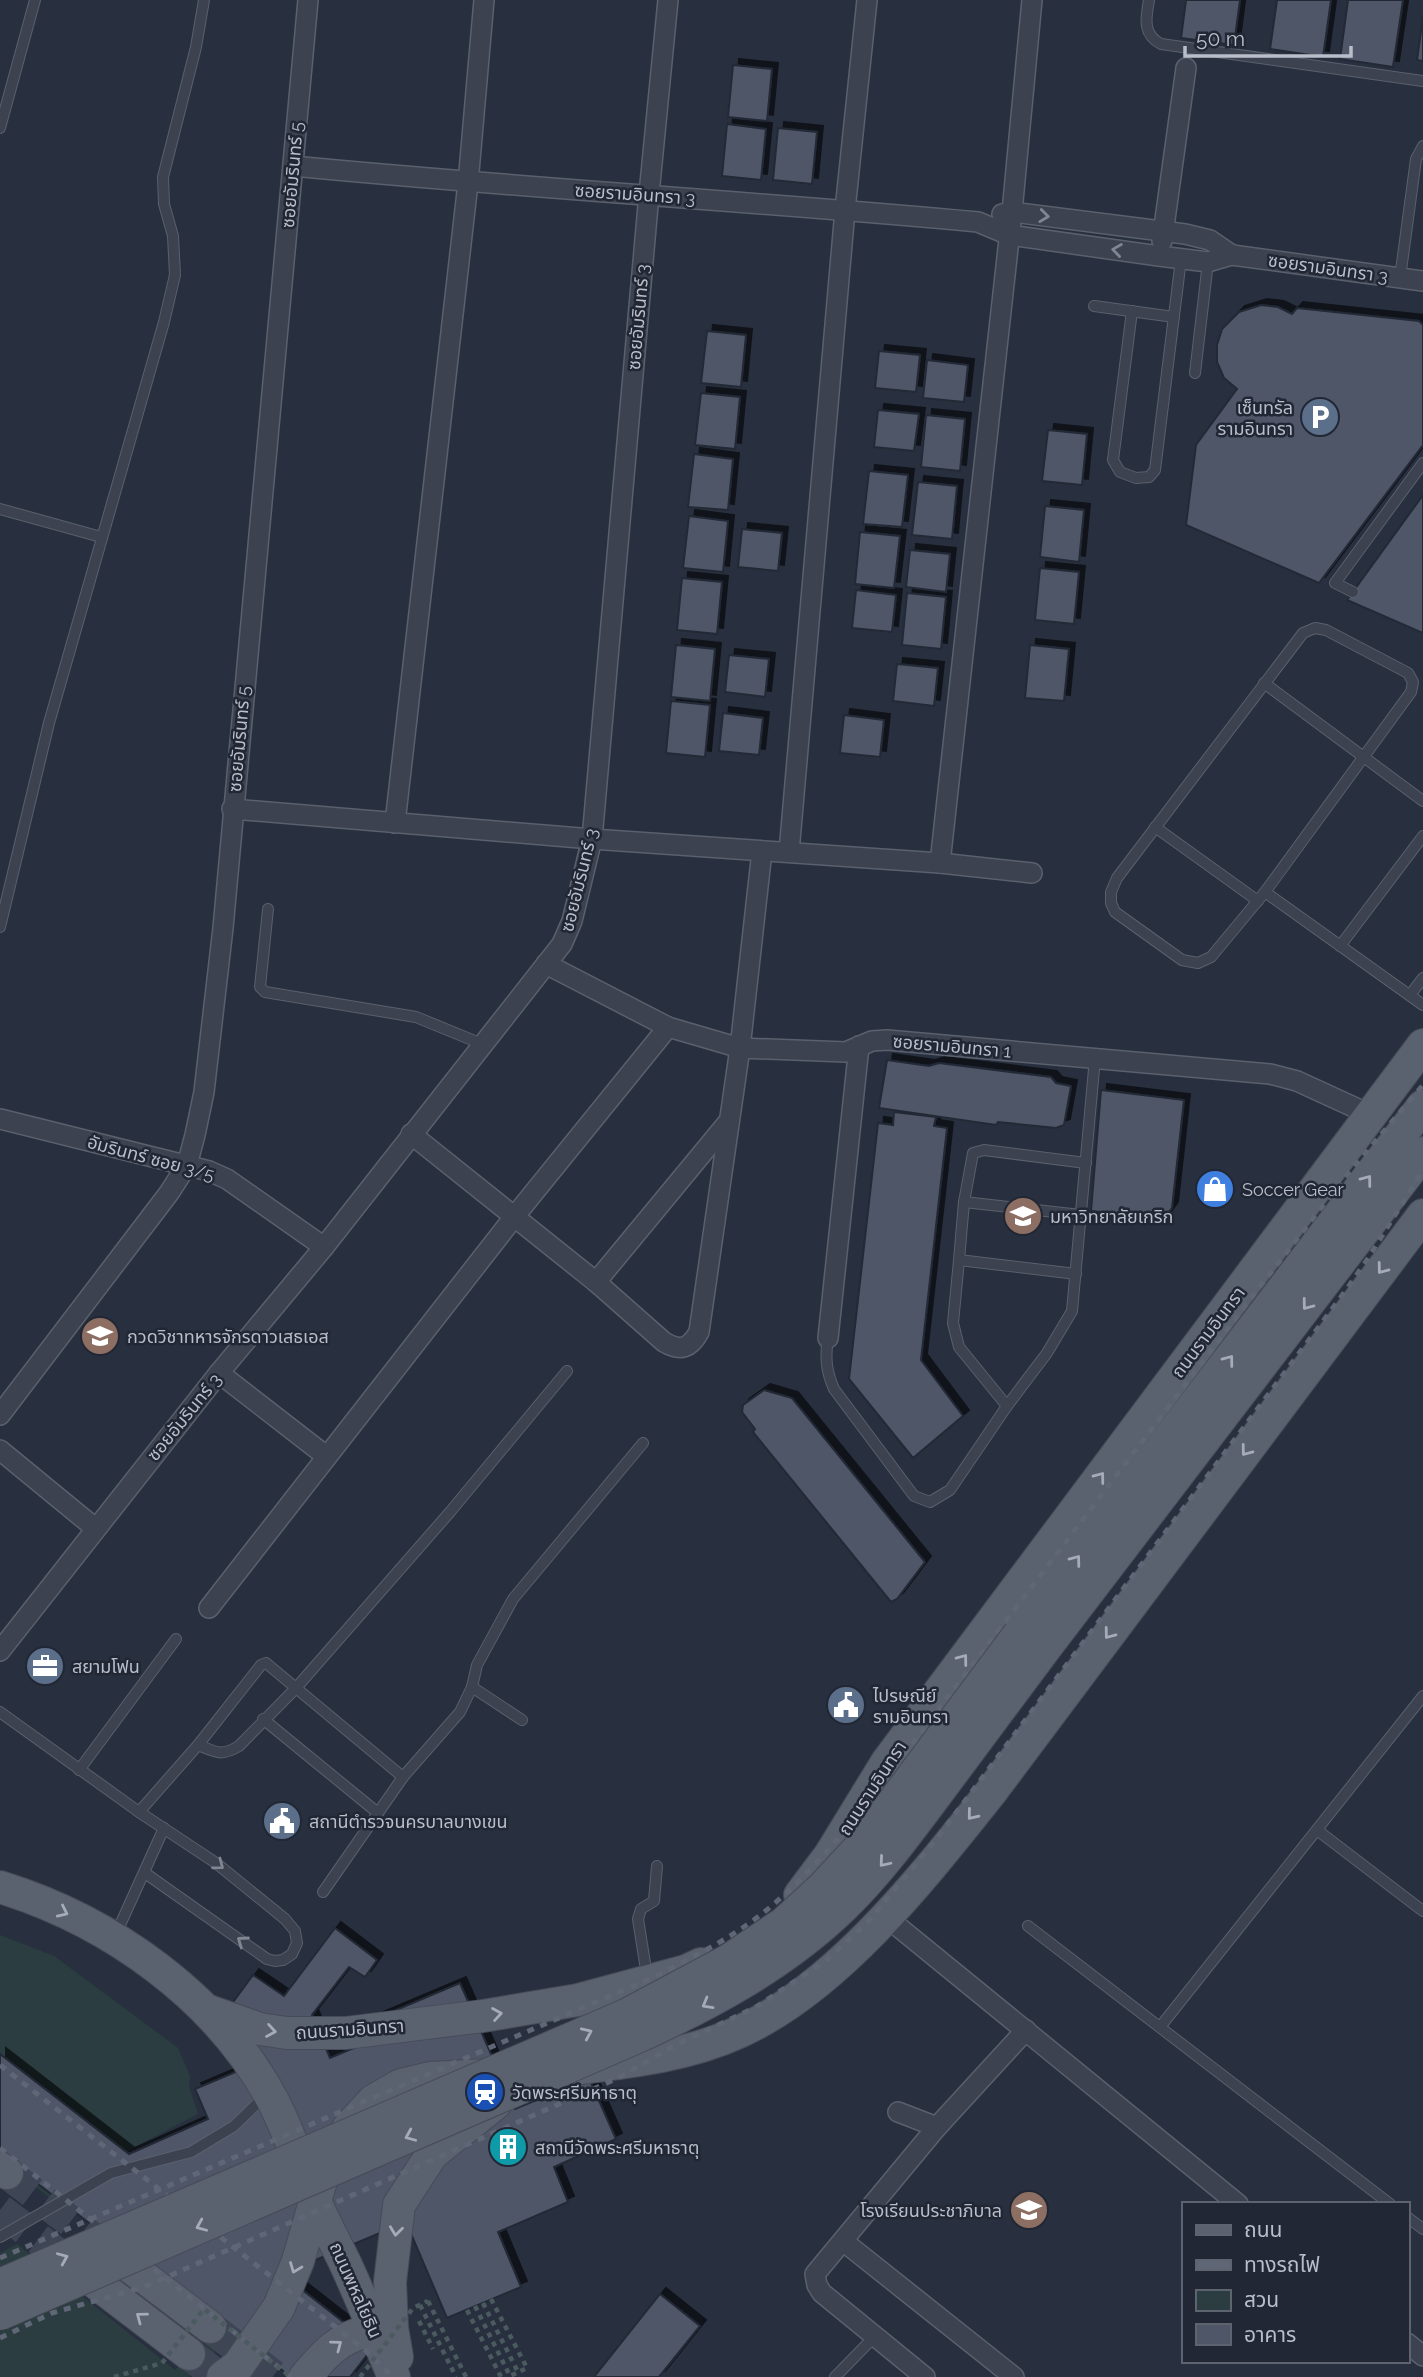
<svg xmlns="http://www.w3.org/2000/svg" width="1423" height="2377" viewBox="0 0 1423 2377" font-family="Raleway,'Noto Sans Thai',sans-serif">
<defs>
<filter id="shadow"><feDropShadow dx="6" dy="-6" stdDeviation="0" flood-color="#0009"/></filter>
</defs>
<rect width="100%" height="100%" fill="#28303f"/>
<!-- green -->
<g fill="#2b3d41">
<path d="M 0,1935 L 54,1956 L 178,2048 L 190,2076 L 189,2087 L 198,2114 L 140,2144 L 50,2198 L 0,2159 Z"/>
<path d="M 17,2244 L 175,2370 L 260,2281 L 214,2353 L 189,2377 L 0,2377 L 0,2253 Z"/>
</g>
<!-- building -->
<g fill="#4f5668" stroke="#232936" stroke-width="2" filter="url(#shadow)">
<path d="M 1186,0 L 1240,0 L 1234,45 L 1181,38 Z"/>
<path d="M 1277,0 L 1331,0 L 1323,57 L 1270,49 Z"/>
<path d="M 1348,0 L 1403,0 L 1393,67 L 1340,59 Z"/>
<path d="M 1423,16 L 1423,61 L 1417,60 Z"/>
<path d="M 733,65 L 772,69 L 767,121 L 728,117 Z"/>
<path d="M 727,124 L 766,129 L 761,180 L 722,176 Z"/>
<path d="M 778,128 L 817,132 L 812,184 L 773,180 Z"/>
<path d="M 1261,305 L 1278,307 L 1292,314 L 1297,308 L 1419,321 L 1423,325 L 1423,445 L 1319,583 L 1186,525 L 1196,445 L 1237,389 L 1224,378 L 1217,362 L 1217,345 L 1222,329 L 1239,312 Z"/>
<path d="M 707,331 L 746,335 L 741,387 L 701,383 Z"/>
<path d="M 879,351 L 920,355 L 916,392 L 875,388 Z"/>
<path d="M 927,360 L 968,365 L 964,402 L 923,398 Z"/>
<path d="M 701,393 L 740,397 L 735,449 L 695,445 Z"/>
<path d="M 878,410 L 919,414 L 914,451 L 874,447 Z"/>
<path d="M 926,415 L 965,419 L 960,471 L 921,467 Z"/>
<path d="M 1048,430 L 1087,434 L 1082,485 L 1042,481 Z"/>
<path d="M 694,454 L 733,459 L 728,510 L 688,507 Z"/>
<path d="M 869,471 L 908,475 L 902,527 L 863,524 Z"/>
<path d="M 918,482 L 957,486 L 952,539 L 912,535 Z"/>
<path d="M 1423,495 L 1423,633 L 1347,600 Z"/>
<path d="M 1045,506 L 1084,510 L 1079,562 L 1040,557 Z"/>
<path d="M 689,516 L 728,521 L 723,572 L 683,568 Z"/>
<path d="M 742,529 L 782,533 L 778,571 L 738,567 Z"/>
<path d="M 860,532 L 900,536 L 894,588 L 855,584 Z"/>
<path d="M 910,550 L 950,554 L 946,592 L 906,587 Z"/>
<path d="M 1040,568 L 1079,572 L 1074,624 L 1035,620 Z"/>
<path d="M 682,578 L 722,582 L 717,634 L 677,630 Z"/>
<path d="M 856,590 L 896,595 L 892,632 L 852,628 Z"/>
<path d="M 907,593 L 946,597 L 941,649 L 902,645 Z"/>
<path d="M 676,645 L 715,649 L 710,701 L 671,697 Z"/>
<path d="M 1030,645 L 1069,649 L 1064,701 L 1025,698 Z"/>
<path d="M 729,655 L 769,659 L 765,697 L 725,692 Z"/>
<path d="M 897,664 L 938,668 L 934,706 L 893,701 Z"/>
<path d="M 671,701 L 710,705 L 705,757 L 666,753 Z"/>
<path d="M 723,713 L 763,718 L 759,755 L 719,751 Z"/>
<path d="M 844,715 L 884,720 L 880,757 L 840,753 Z"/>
<path d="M 887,1060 L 929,1066 L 939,1063 L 1051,1077 L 1056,1083 L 1071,1086 L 1064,1125 L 1056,1128 L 998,1122 L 996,1125 L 879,1108 Z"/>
<path d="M 1101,1090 L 1184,1100 L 1172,1208 L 1164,1219 L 1091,1211 Z"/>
<path d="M 894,1112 L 936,1117 L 934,1126 L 947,1128 L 921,1360 L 963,1416 L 913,1458 L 849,1379 L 878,1123 L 893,1125 Z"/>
<path d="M 764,1390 L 792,1398 L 925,1562 L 897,1599 L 891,1602 L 753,1432 L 755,1429 L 742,1412 L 743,1405 Z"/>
<path d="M 335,1928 L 377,1960 L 365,1977 L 349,1967 L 312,2015 L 330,2058 L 361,2045 L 370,2021 L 460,1983 L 515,2109 L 589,2078 L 616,2139 L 554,2167 L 568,2202 L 498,2232 L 521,2287 L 447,2318 L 406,2222 L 282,2274 L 374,2346 L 350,2377 L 291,2377 L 0,2155 L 0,2054 L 129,2154 L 208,2119 L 195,2089 L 238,2071 L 225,2013 L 253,1975 L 284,1996 Z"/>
<path d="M 660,2294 L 700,2326 L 659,2377 L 594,2377 Z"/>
</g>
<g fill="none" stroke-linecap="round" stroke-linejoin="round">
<!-- primary-tunnel -->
<g stroke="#3e4554" stroke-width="32" stroke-dasharray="32 16" stroke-linecap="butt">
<path d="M 7,2173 L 116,2256"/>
<path d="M 0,2210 L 83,2273"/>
<path d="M 210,2327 L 275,2377"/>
<path d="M 189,2354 L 219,2377"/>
</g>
<defs>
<g id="lane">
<path d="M 1149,0 C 1146,18 1142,34 1161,44 L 1423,81"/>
<path d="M 0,128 L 35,0"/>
<path d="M 1400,278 L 1416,159 L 1423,146"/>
<path d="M 1094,306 L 1174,317"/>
<path d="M 1132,311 L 1113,460 L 1120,472 L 1136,478 L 1149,477 L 1155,470 L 1181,259"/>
<path d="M 1195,373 L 1208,262"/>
<path d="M 0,509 L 101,537"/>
<path d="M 1353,592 L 1335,583 L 1423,463"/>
<path d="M 1315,628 L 1326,630 L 1408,673 L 1413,682 L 1411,692 L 1265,892 L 1211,957 L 1198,963 L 1182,960 L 1115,912 L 1111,903 L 1111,892 L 1117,878 L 1303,633 Z"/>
<path d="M 1264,683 L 1423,801"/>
<path d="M 1155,827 L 1258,901"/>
<path d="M 1265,892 L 1423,1005"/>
<path d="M 268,909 L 260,987 L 265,992 L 416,1017 L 482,1044"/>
<path d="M 0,927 L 49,723 L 164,322 L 175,275 L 173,236 L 164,204 L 163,177 L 196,47 L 204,0"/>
<path d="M 1340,946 L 1423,836"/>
<path d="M 1410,995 L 1423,978"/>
<path d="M 964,1202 L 1081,1215"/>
<path d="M 959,1260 L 964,1202 L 973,1153 L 984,1150 L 1086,1163"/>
<path d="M 828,1338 C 825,1357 826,1371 834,1389 L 914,1496 L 930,1502 L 950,1490 L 1007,1406 L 1047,1353 L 1072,1311 L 1095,1058"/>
<path d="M 1007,1406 L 959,1347 L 953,1323 L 959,1260 L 1076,1274"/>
<path d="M 472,1687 L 522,1720"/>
<path d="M 0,1712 L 139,1812 L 216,1863 L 285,1919 L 295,1931 L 297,1943 L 292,1954 L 283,1960 L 275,1961 L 267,1959 L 145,1873"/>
<path d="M 263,1719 L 378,1813"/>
<path d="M 198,1745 L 261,1665 L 266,1663 L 403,1777 L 460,1712 L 472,1687 L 477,1665 L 513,1599 L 643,1443"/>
<path d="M 79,1770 L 176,1639"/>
<path d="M 139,1812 L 198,1745 C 216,1752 221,1757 239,1746 L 296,1688 L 450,1512 L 567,1371"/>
<path d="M 1317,1830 L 1423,1911"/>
<path d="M 323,1892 L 403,1777"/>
<path d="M 1028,1926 L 1390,2204"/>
<path d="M 115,1936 L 164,1828"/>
<path d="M 647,1976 L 638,1919 L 641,1909 L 654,1901 L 657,1866"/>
<path d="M 1160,2027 L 1423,1696"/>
<path d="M 1407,2217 L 1423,2229"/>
<path d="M 0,2237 L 111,2173 L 191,2152 L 234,2126 L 265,2096"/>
<path d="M 835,2377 L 875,2336"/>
</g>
<g id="street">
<path d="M 293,166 C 521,188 749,201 978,222 L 1009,235 L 1159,256 L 1208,262 L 1232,255 L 1423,281"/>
<path d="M 1002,214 L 1012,212 L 1185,234 L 1210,240 L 1232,255"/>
<path d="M 1162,241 L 1186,68"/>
<path d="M 232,809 L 592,839 L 940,863 L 1032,873"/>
<path d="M 395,823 L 468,183 L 484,0"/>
<path d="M 789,852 L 845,210 L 867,0"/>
<path d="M 940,863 L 1012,212 L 1032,0"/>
<path d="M 546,964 L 668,1027 L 740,1048 L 846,1052 L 872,1041 L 887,1040 L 1270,1074 L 1297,1081 L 1371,1115"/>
<path d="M 0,1119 L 209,1171 L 227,1179 L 324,1247"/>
<path d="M 411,1134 L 596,1282 L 664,1342 C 681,1352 690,1348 699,1332 L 740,1048 L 762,851"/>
<path d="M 596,1282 L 729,1121"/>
<path d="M 828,1338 L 859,1046"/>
<path d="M 219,1373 L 326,1456"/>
<path d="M 0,1415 L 169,1193 L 187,1165 L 195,1135 L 204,1092 L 223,928 L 308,0"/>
<path d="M 0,1450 L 95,1528"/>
<path d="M 209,1608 L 514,1217 L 668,1027"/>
<path d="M 0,1651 L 219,1373 L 324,1247 L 562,944 L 572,921 L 592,839 L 649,194 L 668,0"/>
<path d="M 885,1916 L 1238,2204"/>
<path d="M 898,2112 L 937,2127 L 1026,2030"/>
<path d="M 843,2241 L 1014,2377"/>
<path d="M 1407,2343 L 1423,2356"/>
<path d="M 925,2377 L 822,2293 L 817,2285 L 815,2274 L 937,2127"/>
</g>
<g id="primary">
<path d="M 1019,1634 L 1423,1106"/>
<path d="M 1043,1651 L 1423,1153"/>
<path d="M 0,1887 C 110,1921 218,1997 273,2101 C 290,2134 301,2169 316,2203 C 325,2224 336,2244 346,2265 C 363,2302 378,2340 394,2377"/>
<path d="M 800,1895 L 830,1855 L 887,1762 L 1423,1045"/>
<path d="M 206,2010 L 260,2029 L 287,2033 L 346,2033 L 483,2016 L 578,2000 L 686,1971 L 701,1964"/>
<path d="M 573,2069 C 629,2062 687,2056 739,2032 C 838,1987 924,1876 991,1792 L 1423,1215"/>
<path d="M 0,2168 L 7,2173"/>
<path d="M 116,2256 L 210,2327"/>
<path d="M 92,2280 L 189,2354"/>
<path d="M 397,2357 L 392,2328 L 390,2282 L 399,2205 L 432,2154 L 496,2103"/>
<path d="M 223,2377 L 238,2366 L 279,2307 L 298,2261 L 327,2160 L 349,2127 L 373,2101 L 401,2085 L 430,2078 L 487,2075"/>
<path d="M 305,2377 C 322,2357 339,2337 366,2332 L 378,2339"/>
</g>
</defs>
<!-- lane casing -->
<use href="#lane" stroke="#5a606d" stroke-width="12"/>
<!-- street casing -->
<use href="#street" stroke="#5a606d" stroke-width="22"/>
<!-- primary casing -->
<use href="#primary" stroke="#464b58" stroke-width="34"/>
<!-- path -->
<g stroke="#4a5a5f" stroke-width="4.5" stroke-dasharray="5 5" stroke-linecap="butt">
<path d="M 491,2299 L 527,2368 L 508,2377"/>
<path d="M 428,2301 L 466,2377"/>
<path d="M 483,2303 L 518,2372"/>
<path d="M 420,2305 L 456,2377"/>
<path d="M 475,2306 L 510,2376"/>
<path d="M 467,2310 L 501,2377"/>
<path d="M 419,2321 L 433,2349"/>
</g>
<!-- lane -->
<use href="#lane" stroke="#3c424f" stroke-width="10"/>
<!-- street -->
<use href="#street" stroke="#3c424f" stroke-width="19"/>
<!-- primary -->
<use href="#primary" stroke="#5a616f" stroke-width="32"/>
<!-- rail -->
<g stroke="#5f6676" stroke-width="5" stroke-dasharray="7 7" stroke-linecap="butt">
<path d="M 0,2065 L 365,2350 L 393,2377"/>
<path d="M 0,2148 L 291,2377"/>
<path d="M 0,2258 L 652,1978 C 689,1959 729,1940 763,1913 C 808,1877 843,1833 879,1788 L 1254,1294 L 1346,1176 L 1423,1085"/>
<path d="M 0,2338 L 52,2313 L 144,2287 L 618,2078 L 674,2046 L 756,2007 L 824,1962 L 867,1923 L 938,1837 L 1341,1297 L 1367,1260 L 1423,1170"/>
</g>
<defs>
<g id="primary-bridge">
<path d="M 0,2285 L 626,2015 L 729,1960 L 784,1923 L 822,1888 L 859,1848 L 1019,1634"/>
<path d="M 0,2314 L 642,2035 C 715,2001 785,1963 843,1907 C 879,1872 908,1832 938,1792 C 973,1745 1008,1698 1043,1651"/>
</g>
</defs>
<!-- primary-bridge casing -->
<use href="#primary-bridge" stroke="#464b58" stroke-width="34" stroke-linecap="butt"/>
<!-- path-bridge -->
<g stroke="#4a5a5f" stroke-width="4.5" stroke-dasharray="5 5" stroke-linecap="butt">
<path d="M 114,2377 L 162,2363 L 204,2309 L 291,2377"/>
<path d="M 360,2377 L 413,2308 L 428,2301"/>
</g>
<!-- primary-bridge -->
<use href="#primary-bridge" stroke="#5a616f" stroke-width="32"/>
</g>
<!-- one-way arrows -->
<defs><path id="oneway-chevron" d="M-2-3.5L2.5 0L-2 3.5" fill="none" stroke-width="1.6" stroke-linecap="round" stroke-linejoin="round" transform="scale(1.75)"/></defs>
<g stroke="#818693">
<use href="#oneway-chevron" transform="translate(1044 216) rotate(7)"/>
<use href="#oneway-chevron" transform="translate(1117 250) rotate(-172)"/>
<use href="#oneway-chevron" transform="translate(219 1865) rotate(37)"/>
<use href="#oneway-chevron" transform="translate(242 1941) rotate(-145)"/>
</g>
<g stroke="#a6abb8">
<use href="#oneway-chevron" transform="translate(1367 1180) rotate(-53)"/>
<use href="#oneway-chevron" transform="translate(1382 1269) rotate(127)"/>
<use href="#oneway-chevron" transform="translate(1307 1305) rotate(127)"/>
<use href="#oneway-chevron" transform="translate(1229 1360) rotate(-53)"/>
<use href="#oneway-chevron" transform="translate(1246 1451) rotate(127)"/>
<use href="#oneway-chevron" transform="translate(1100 1477) rotate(-53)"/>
<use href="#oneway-chevron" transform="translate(1076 1560) rotate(-53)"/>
<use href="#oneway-chevron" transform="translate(1109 1634) rotate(127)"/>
<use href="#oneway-chevron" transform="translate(963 1659) rotate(-53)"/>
<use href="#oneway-chevron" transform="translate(972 1815) rotate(129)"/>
<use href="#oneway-chevron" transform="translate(884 1862) rotate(130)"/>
<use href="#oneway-chevron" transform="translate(63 1912) rotate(25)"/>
<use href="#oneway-chevron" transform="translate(707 2004) rotate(150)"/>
<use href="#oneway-chevron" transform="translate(497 2014) rotate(-9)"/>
<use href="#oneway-chevron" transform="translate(271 2031) rotate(10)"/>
<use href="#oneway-chevron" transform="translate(587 2033) rotate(-24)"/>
<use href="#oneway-chevron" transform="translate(410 2136) rotate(157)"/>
<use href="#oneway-chevron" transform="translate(201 2226) rotate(157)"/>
<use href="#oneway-chevron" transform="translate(396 2231) rotate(97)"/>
<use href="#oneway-chevron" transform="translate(63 2258) rotate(-23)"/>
<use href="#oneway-chevron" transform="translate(295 2268) rotate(111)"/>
<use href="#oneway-chevron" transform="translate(141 2317) rotate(-143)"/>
<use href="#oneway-chevron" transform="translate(337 2345) rotate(-37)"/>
</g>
<!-- icons -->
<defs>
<symbol id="parking-disc" viewBox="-11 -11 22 22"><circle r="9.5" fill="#5c6f8a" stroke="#212734"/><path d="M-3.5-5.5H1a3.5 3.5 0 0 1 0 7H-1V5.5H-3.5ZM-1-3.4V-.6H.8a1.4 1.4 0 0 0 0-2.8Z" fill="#fff"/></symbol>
<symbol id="shop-disc" viewBox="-11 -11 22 22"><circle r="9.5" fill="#3f7fe0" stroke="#212734"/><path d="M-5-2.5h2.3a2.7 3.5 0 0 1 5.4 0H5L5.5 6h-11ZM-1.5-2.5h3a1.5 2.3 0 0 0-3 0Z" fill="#fff"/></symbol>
<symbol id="university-disc" viewBox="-11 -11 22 22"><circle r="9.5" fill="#8d6e63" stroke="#212734"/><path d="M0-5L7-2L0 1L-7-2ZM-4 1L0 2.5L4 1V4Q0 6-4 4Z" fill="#fff"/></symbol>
<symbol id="school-disc" viewBox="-11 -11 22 22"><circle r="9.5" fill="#8d6e63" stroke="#212734"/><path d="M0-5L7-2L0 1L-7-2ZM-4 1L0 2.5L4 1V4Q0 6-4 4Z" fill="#fff"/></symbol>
<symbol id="office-disc" viewBox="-11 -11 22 22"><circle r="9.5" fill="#5c6f8a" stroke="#212734"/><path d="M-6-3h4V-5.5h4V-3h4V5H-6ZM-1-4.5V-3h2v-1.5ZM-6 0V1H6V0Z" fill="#fff"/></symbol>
<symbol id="civic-disc" viewBox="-11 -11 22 22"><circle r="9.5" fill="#5c6f8a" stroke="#212734"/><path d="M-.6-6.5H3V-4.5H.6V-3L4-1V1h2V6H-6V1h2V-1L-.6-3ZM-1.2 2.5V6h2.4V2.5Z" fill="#fff"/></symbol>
<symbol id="station-disc" viewBox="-11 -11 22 22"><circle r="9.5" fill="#1a4fb4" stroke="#212734"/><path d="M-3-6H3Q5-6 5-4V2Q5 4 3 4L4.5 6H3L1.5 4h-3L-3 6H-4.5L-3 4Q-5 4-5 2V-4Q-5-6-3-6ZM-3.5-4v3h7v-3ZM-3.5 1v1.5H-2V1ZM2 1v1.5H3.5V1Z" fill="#fff"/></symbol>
<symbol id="building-disc" viewBox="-11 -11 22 22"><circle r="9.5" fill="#0f9aa8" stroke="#212734"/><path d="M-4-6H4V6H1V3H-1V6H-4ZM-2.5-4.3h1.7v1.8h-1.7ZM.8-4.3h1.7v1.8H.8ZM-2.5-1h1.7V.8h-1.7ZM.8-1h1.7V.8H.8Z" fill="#fff"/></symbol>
</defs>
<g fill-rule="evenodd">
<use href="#parking-disc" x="1298" y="395" width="44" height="44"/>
<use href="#shop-disc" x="1193" y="1167" width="44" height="44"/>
<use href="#university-disc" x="1001" y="1194" width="44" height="44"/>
<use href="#school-disc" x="78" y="1314" width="44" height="44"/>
<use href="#office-disc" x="23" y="1644" width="44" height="44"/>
<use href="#civic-disc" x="824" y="1683" width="44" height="44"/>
<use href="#civic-disc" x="260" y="1799" width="44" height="44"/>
<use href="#station-disc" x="463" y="2070" width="44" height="44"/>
<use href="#building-disc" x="486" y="2125" width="44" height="44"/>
<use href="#school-disc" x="1007" y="2188" width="44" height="44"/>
</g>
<g text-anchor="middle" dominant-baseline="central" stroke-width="5" stroke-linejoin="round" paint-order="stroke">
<!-- street labels -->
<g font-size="18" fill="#b9beca" stroke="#212734">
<text transform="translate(292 175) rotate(-85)">ซอยอัมรินทร์ 5</text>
<text transform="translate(635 194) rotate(4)">ซอยรามอินทรา 3</text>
<text transform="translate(1328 268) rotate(8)">ซอยรามอินทรา 3</text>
<text transform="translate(638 317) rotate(-85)">ซอยอัมรินทร์ 3</text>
<text transform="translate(239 739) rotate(-85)">ซอยอัมรินทร์ 5</text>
<text transform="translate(579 880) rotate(-76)">ซอยอัมรินทร์ 3</text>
<text transform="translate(952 1046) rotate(5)">ซอยรามอินทรา 1</text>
<text transform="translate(151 1158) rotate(15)">อัมรินทร์ ซอย 3/5</text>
<text transform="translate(1208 1332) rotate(-53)">ถนนรามอินทรา</text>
<text transform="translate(184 1417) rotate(-51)">ซอยอัมรินทร์ 3</text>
<text transform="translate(872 1788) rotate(-57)">ถนนรามอินทรา</text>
<text transform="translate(350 2029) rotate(-4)">ถนนรามอินทรา</text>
<text transform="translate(356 2290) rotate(66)">ถนนพหลโยธิน</text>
</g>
<!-- poi labels -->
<g font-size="18" fill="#b9beca" stroke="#212734" text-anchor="start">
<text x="1293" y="407" text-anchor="end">เซ็นทรัล<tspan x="1293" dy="21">รามอินทรา</tspan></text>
<text x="1242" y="1189">Soccer Gear</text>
<text x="1050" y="1216">มหาวิทยาลัยเกริก</text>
<text x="127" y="1336">กวดวิชาทหารจักรดาวเสธเอส</text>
<text x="72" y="1666">สยามโฟน</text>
<text x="873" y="1695">ไปรษณีย์<tspan x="873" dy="21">รามอินทรา</tspan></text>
<text x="309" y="1821">สถานีตำรวจนครบาลบางเขน</text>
<text x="512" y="2092">วัดพระศรีมหาธาตุ</text>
<text x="535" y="2147">สถานีวัดพระศรีมหาธาตุ</text>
<text x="1002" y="2210" text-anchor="end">โรงเรียนประชาภิบาล</text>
</g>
</g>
<!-- legend -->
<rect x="1182" y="2202" width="228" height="161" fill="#212734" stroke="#5e6370" stroke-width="2"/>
<rect x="1196" y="2225" width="35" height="10" fill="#5a616f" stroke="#5e6370" stroke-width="2"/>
<text x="1244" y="2237" font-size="21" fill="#b9beca">ถนน</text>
<rect x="1196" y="2260" width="35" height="10" fill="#5f6676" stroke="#5e6370" stroke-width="2"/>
<text x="1244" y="2272" font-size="21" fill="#b9beca">ทางรถไฟ</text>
<rect x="1196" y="2290" width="35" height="21" fill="#2b3d41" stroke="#5e6370" stroke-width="2"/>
<text x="1244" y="2307" font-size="21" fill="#b9beca">สวน</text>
<rect x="1196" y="2324" width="35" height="21" fill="#4f5668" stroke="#5e6370" stroke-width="2"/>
<text x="1244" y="2342" font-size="21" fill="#b9beca">อาคาร</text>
<!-- scale -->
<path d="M1185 46v10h166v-10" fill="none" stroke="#b9beca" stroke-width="3.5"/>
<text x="1196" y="46" font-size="21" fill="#b9beca" stroke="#212734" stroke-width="5" paint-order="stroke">50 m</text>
</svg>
